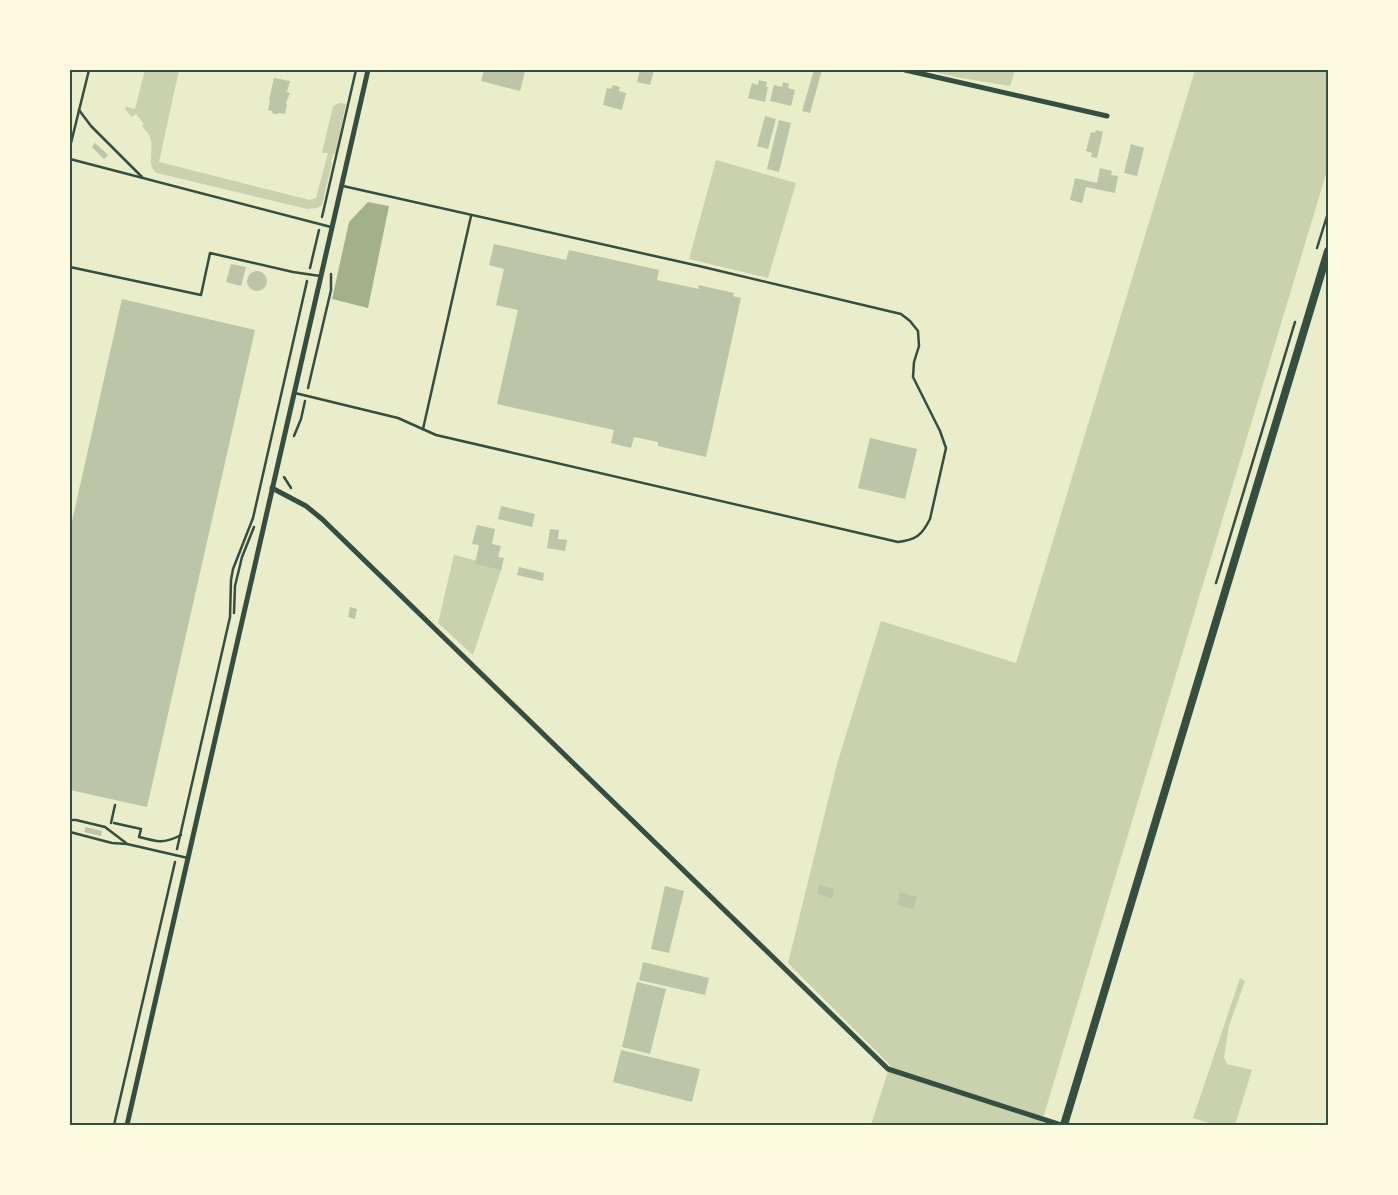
<svg xmlns="http://www.w3.org/2000/svg" width="1398" height="1195" viewBox="0 0 1398 1195" font-family="Montserrat,sans-serif">
<rect width="100%" height="100%" fill="#e9edc9"/>
<!-- green -->
<g fill="#cad2ad">
<path d="M 145,70 L 179,70 L 159,162 L 310,200 L 316,198 L 328,153 L 322,153 L 333,106 L 340,103 L 346,104 L 335,154 L 333,154 L 331,162 L 332,163 L 322,205 L 317,208 L 307,209 L 157,173 C 145,165 155,149 150,137 C 149,133 145,130 142,126 L 144,124 L 136,114 L 132,117 L 125,109 L 126,107 L 135,109 Z"/>
<path d="M 925,70 L 1015,70 L 1010,86 L 961,78 Z"/>
<path d="M 1195,70 L 1328,70 L 1328,167 L 1041,1125 L 871,1125 L 890,1065 L 788,963 L 837,764 L 881,621 L 1016,663 Z"/>
<path d="M 716,160 L 796,183 L 768,278 L 689,259 Z"/>
<path d="M 454,555 L 502,567 L 473,655 L 438,623 Z"/>
<path d="M 1240,978 L 1245,981 L 1229,1026 L 1224,1057 L 1227,1064 L 1252,1070 L 1235,1125 L 1215,1125 L 1193,1118 Z"/>
</g>
<!-- water -->
<path fill="#a3b18a" d="M 368,202 L 389,206 L 368,308 L 332,299 L 349,222 Z"/>
<!-- building -->
<g fill="#bcc5a7">
<path d="M 484,70 L 519,70 L 525,71 L 520,91 L 481,81 Z"/>
<path d="M 640,70 L 654,70 L 650,85 L 637,82 Z"/>
<path d="M 814,70 L 822,70 L 810,113 L 802,111 Z"/>
<path d="M 274,78 L 290,81 L 287,92 L 290,93 L 286,103 L 287,104 L 285,114 L 279,113 L 277,114 L 273,114 L 272,111 L 268,110 L 270,101 L 269,100 Z"/>
<path d="M 759,80 L 767,82 L 766,87 L 768,87 L 765,102 L 748,98 L 752,83 L 758,85 Z"/>
<path d="M 783,82 L 789,84 L 788,88 L 795,90 L 791,106 L 770,101 L 774,85 L 782,87 Z"/>
<path d="M 613,85 L 620,87 L 619,91 L 626,93 L 622,110 L 603,105 L 607,88 L 611,89 Z"/>
<path d="M 765,116 L 776,119 L 768,149 L 757,146 Z"/>
<path d="M 779,120 L 791,123 L 779,172 L 767,169 Z"/>
<path d="M 1096,130 L 1103,132 L 1097,158 L 1091,157 L 1092,153 L 1086,151 L 1091,132 L 1095,133 Z"/>
<path d="M 95,143 L 108,155 L 104,159 L 92,147 Z"/>
<path d="M 1131,144 L 1144,148 L 1137,176 L 1124,173 Z"/>
<path d="M 1100,168 L 1112,171 L 1111,175 L 1118,176 L 1115,193 L 1086,187 L 1082,203 L 1070,200 L 1075,178 L 1097,183 Z"/>
<path d="M 494,244 L 566,260 L 569,250 L 659,270 L 657,280 L 699,289 L 698,285 L 734,293 L 733,296 L 741,298 L 706,457 L 658,446 L 658,442 L 634,437 L 631,448 L 611,443 L 614,430 L 497,404 L 518,310 L 496,305 L 504,269 L 489,265 Z"/>
<path d="M 231,264 L 246,267 L 241,286 L 226,282 Z"/>
<circle cx="257" cy="281" r="10"/>
<path d="M 122,299 L 255,330 L 147,807 L 70,790 L 70,530 Z"/>
<path d="M 870,438 L 917,449 L 905,499 L 858,488 Z"/>
<path d="M 501,506 L 535,514 L 532,527 L 498,519 Z"/>
<path d="M 477,525 L 495,529 L 492,544 L 501,546 L 498,557 L 504,558 L 501,570 L 475,564 L 479,545 L 472,544 Z"/>
<path d="M 550,529 L 559,530 L 558,539 L 567,540 L 565,551 L 547,548 Z"/>
<path d="M 519,567 L 544,573 L 543,581 L 517,575 Z"/>
<path d="M 350,607 L 357,609 L 355,619 L 348,617 Z"/>
<path d="M 86,827 L 102,831 L 101,836 L 84,832 Z"/>
<path d="M 819,885 L 834,889 L 832,898 L 817,894 Z"/>
<path d="M 665,886 L 684,891 L 669,953 L 651,949 Z"/>
<path d="M 900,892 L 917,897 L 913,909 L 897,905 Z"/>
<path d="M 643,962 L 709,978 L 705,995 L 639,980 Z"/>
<path d="M 637,982 L 666,989 L 650,1054 L 622,1047 Z"/>
<path d="M 621,1050 L 700,1069 L 692,1102 L 613,1082 Z"/>
</g>
<g fill="none" stroke-linecap="round" stroke-linejoin="round">
<!-- path -->
<g stroke="#344e41" stroke-width="2.5">
<path d="M 322,217 L 356,70"/>
<path d="M 1317,248 L 1328,213"/>
<path d="M 310,268 L 319,230"/>
<path d="M 308,388 L 331,290 L 331,274"/>
<path d="M 294,436 L 301,419 L 305,401"/>
<path d="M 284,477 L 291,488"/>
<path d="M 1216,583 L 1295,322"/>
<path d="M 234,613 L 235,586 L 242,557 L 254,527"/>
<path d="M 111,823 L 115,805"/>
<path d="M 114,823 L 141,829 L 139,837 C 157,842 164,844 181,835"/>
<path d="M 177,849 L 230,617 L 231,580 L 233,569 L 253,518 L 307,281"/>
<path d="M 114,1125 L 175,862"/>
</g>
<!-- service -->
<g stroke="#344e41" stroke-width="2.5">
<path d="M 79,110 L 91,126 L 142,177"/>
<path d="M 70,147 L 89,70"/>
<path d="M 70,159 L 331,227"/>
<path d="M 70,267 L 201,295 L 210,253 L 293,272 L 320,276"/>
<path d="M 295,393 L 398,418 L 436,435 L 898,542 C 916,540 922,535 930,519 L 946,448 L 940,431 L 913,377 L 914,362 L 919,346 L 918,331 L 910,321 L 901,314 L 699,266 L 343,186"/>
<path d="M 423,429 L 471,216"/>
<path d="M 70,820 L 76,820 L 105,827 L 126,843"/>
<path d="M 70,832 L 112,843 L 127,844 L 188,858"/>
</g>
<!-- minor -->
<g stroke="#344e41" stroke-width="5">
<path d="M 905,70 L 1107,116"/>
<path d="M 272,488 L 306,506 L 322,519 L 888,1069 L 1061,1125"/>
<path d="M 127,1125 L 368,70"/>
</g>
<!-- secondary -->
<path stroke="#344e41" stroke-width="8" d="M 1064,1125 L 1328,251"/>
</g>
<!-- border -->
<rect width="1398" height="1195" fill="none" stroke="#fefae0" stroke-width="142"/>
<rect x="71" y="71" width="1256" height="1053" fill="none" stroke="#344e41" stroke-width="2"/>
</svg>
